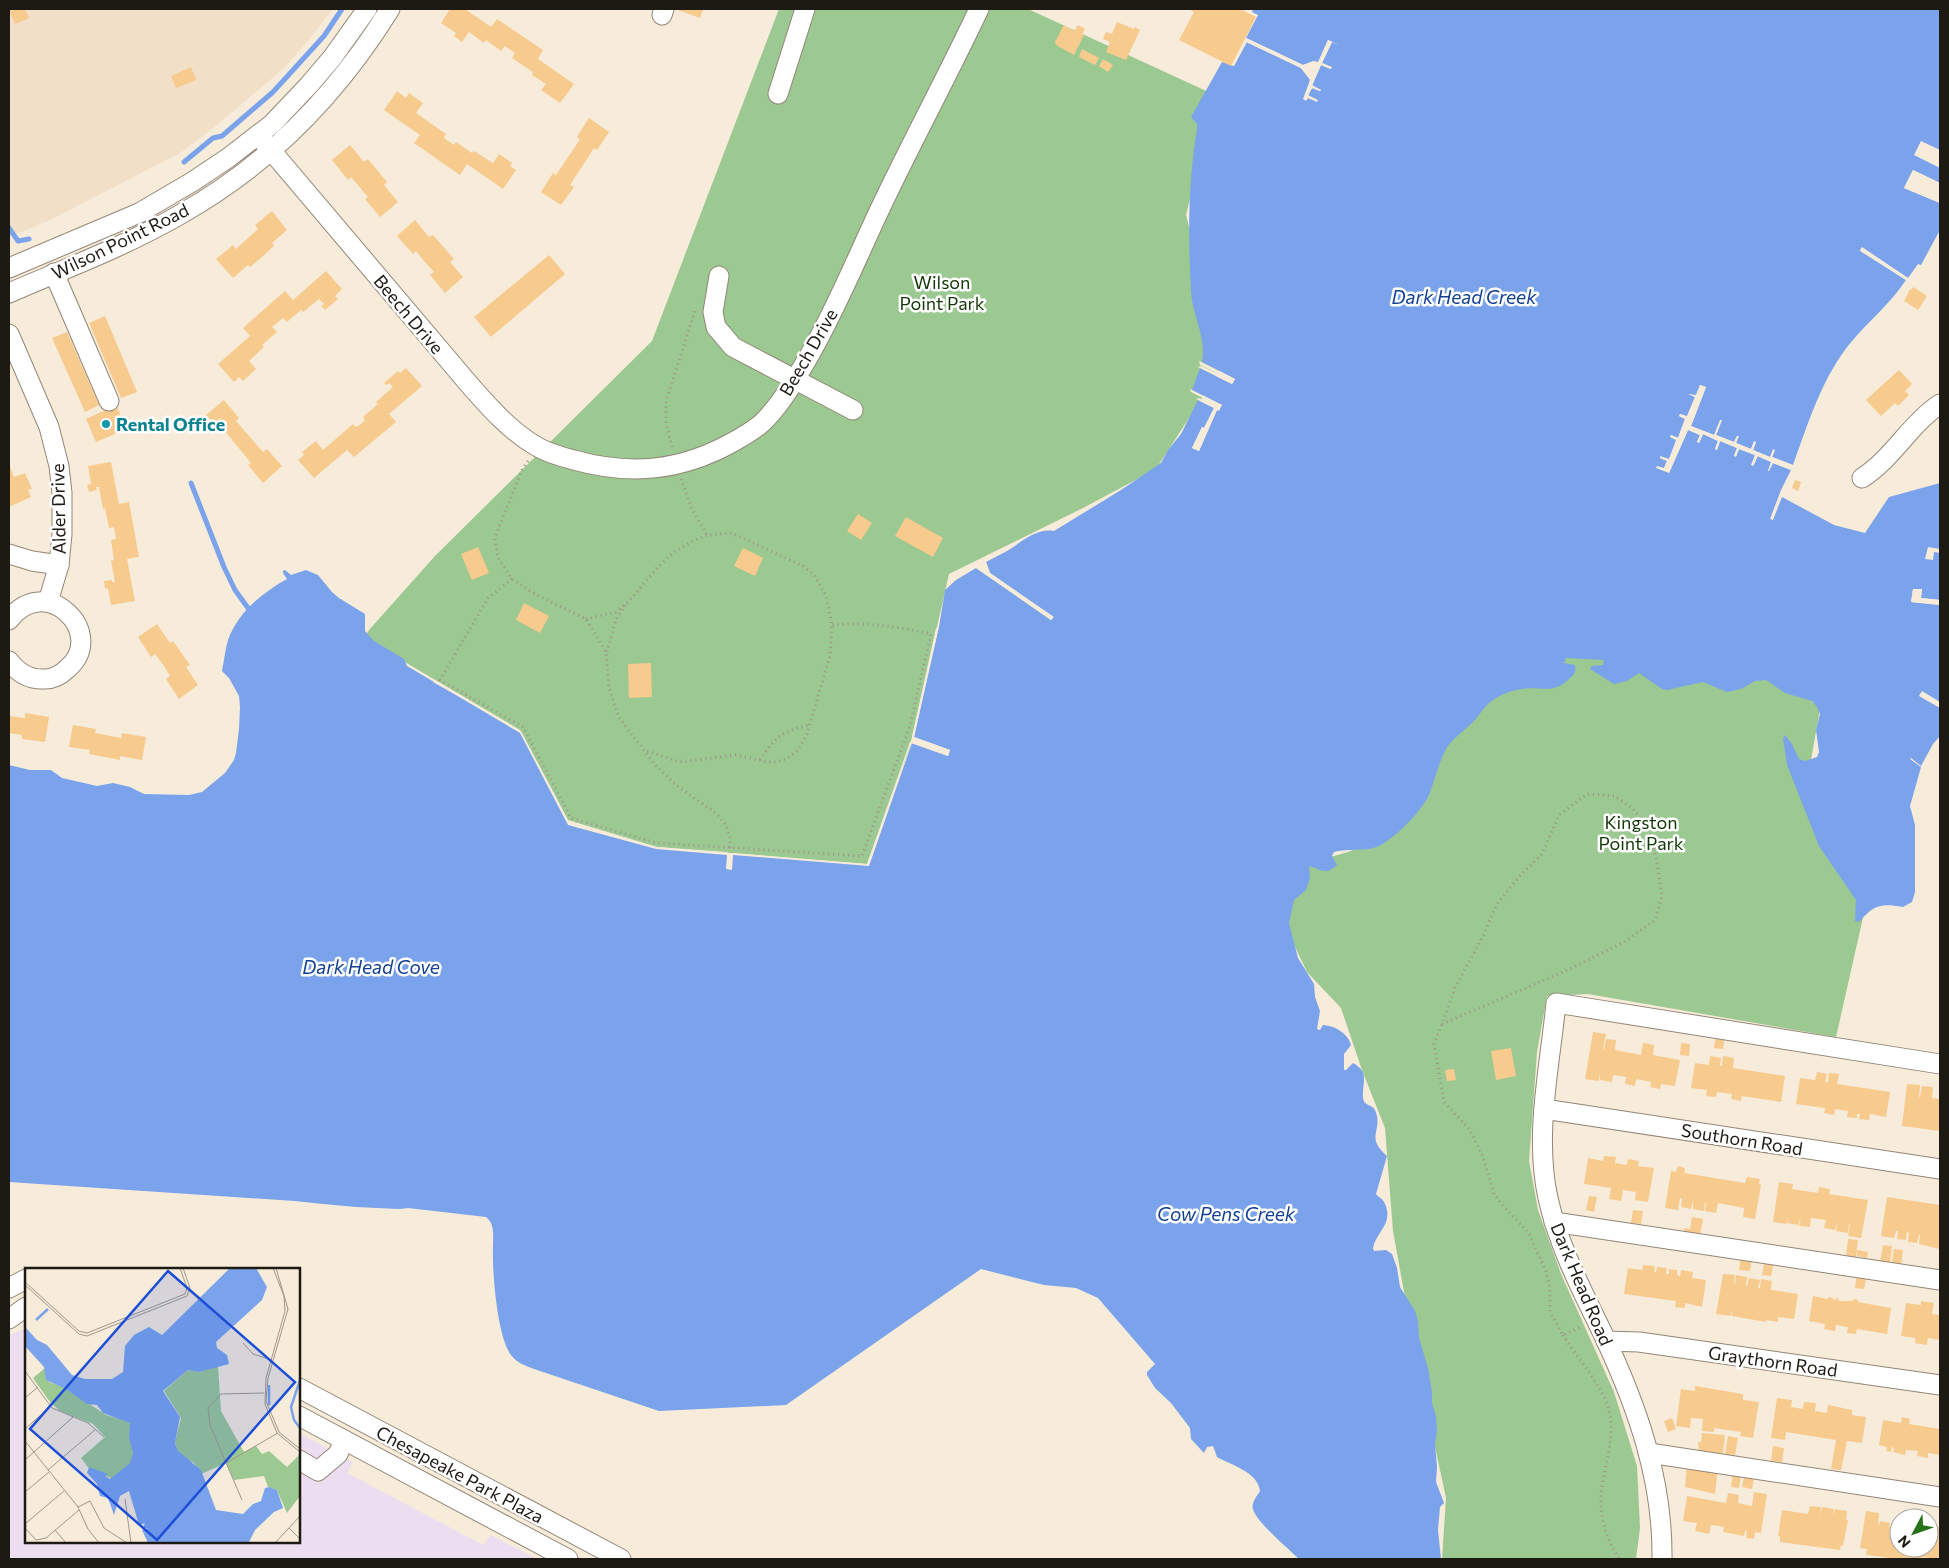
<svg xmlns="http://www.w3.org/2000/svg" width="1949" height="1568" viewBox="0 0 1949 1568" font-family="Commissioner,sans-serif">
<rect width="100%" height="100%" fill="#f7ebda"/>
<!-- industrial -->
<path fill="#ecddf0" d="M 26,1329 L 26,1542 L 299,1542 L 299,1433 L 353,1462 L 347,1473 L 483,1545 L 491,1535 L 537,1559 L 9,1559 L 9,1335 Z"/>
<!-- built -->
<path fill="#f1dfc8" d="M 9,9 L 333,9 L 307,42 L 284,68 L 212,129 L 180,153 L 50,220 L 9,237 Z"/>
<!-- green -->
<g fill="#9cc892">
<path d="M 779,9 L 1028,9 L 1215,95 L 1186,215 L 1224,364 L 1156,469 L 1083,508 L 949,574 L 909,750 L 867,864 L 657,847 L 568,820 L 520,730 L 364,638 L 369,630 L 435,556 L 652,341 Z"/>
<path d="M 1569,655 L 1786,677 L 1820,709 L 1811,760 L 1810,803 L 1869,891 L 1836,1037 L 1588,994 L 1547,996 L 1537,1052 L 1529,1161 L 1538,1210 L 1561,1274 L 1614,1392 L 1637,1466 L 1640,1528 L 1636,1559 L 1442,1559 L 1446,1498 L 1416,1358 L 1393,1231 L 1385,1128 L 1362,1070 L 1341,1008 L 1307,972 L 1288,932 L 1286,907 L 1294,884 L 1313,862 L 1348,852 L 1384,838 L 1443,748 L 1504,681 Z"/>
</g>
<!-- water -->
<path fill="#7aa3eb" d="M 1253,9 L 1940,9 L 1940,150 L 1921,141 L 1914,155 L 1940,168 L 1940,183 L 1913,170 L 1904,188 L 1940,203 L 1940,230 L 1921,265 L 1918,264 L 1908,278 L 1862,248 L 1860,251 L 1906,280 C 1891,303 1870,320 1852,341 C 1822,377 1809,421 1793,465 L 1772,457 L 1775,450 L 1770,457 L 1753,450 L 1756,442 L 1754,442 L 1751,449 L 1736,443 L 1738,436 L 1737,436 L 1734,442 L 1716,435 L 1722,420 L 1714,435 L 1691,426 L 1706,387 L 1700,385 L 1696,396 L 1689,394 L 1695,397 L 1687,417 L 1680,414 L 1679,416 L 1685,419 L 1678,438 L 1671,435 L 1670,437 L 1677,440 L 1669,459 L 1660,458 L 1667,461 L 1664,468 L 1669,473 L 1688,430 L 1700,435 L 1697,442 L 1699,443 L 1703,434 L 1718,441 L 1715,449 L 1717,450 L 1720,441 L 1737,448 L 1734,456 L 1736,456 L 1739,449 L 1755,455 L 1752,465 L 1754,465 L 1757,456 L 1771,462 L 1768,471 L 1773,463 L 1791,470 L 1781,490 L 1770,519 L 1773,520 L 1782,497 L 1834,525 L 1865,533 L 1889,497 L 1940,483 L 1940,549 L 1928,547 L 1925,559 L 1933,560 L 1934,552 L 1940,553 L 1940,600 L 1921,598 L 1922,590 L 1913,589 L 1911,602 L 1940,605 L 1940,702 L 1922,691 L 1919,696 L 1940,708 L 1940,736 L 1933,744 L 1921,766 L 1911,758 L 1910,759 L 1921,767 L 1910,806 L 1915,825 L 1915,892 L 1912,902 L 1903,907 C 1880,903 1874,905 1859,922 L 1855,921 L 1856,900 L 1819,846 L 1787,765 L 1783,738 L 1785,735 L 1792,744 L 1799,759 L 1805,761 L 1817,757 L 1819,752 L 1816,730 L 1820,714 L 1817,707 L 1812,701 L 1785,693 L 1766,680 L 1755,681 L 1741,689 L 1727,692 L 1703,682 L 1667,690 L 1662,689 L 1639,673 L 1627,681 L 1614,684 L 1590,669 L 1592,666 L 1603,665 L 1604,660 L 1566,658 L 1564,663 L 1575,665 C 1576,671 1575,674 1570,678 C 1554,695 1542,686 1521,689 C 1509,691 1496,696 1487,705 C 1482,710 1478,717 1473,722 C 1464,731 1453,738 1446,749 C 1438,764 1435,780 1429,795 C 1420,813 1396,837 1379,846 C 1367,852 1348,848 1334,852 L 1332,856 L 1337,865 C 1325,876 1321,869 1309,866 L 1310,878 L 1306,890 L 1294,900 L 1289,923 L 1298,958 L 1314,984 L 1315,997 L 1320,1011 L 1317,1029 L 1320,1030 L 1323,1025 C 1335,1026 1348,1033 1351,1045 L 1344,1054 L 1344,1070 L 1346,1070 L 1353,1063 C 1370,1072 1362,1082 1363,1097 C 1363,1106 1372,1104 1375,1110 C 1384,1131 1364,1136 1387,1156 L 1376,1194 C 1378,1197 1382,1198 1384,1202 C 1395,1223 1376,1232 1373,1248 L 1374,1251 L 1386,1250 L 1392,1254 L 1397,1268 L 1400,1287 L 1415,1311 L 1418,1321 L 1419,1338 L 1428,1368 L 1432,1392 L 1432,1403 L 1436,1416 L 1437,1431 L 1435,1444 L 1437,1467 L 1436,1482 L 1444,1503 L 1440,1507 L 1438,1530 L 1441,1559 L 1299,1559 C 1289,1549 1256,1522 1253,1509 C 1251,1503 1257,1496 1260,1491 C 1258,1472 1231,1465 1217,1457 L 1213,1446 L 1207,1447 L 1204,1453 L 1191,1439 L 1190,1428 L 1171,1403 L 1155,1388 L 1147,1375 L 1147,1372 L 1155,1364 L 1098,1298 L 1076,1288 L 1044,1285 L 981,1269 L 786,1405 L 659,1411 L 534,1369 C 526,1366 517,1363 511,1355 C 497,1336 492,1271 493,1246 C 493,1236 495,1224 486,1217 L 408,1208 C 397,1210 388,1208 377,1208 C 350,1207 323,1204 295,1201 L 9,1182 L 9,765 L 30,770 L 51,770 L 62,778 L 97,786 L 113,783 L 130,787 L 144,794 L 189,795 L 202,792 L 225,773 L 234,760 L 236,753 L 239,729 L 240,707 L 239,696 L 229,678 L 222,671 C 224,661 225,650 228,640 C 238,612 262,593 287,579 L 283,573 L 283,571 L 285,570 L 291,575 L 306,570 L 318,575 L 332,592 L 339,598 L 365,614 L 365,631 L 374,641 L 404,659 L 407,666 L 520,733 L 568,825 L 656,849 L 727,855 L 726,869 L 732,870 L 733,855 L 869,866 L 912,743 L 948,756 L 950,750 L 914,737 L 939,627 L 945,590 L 956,580 L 976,568 L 1051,620 L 1053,617 L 990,573 L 986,562 C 993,558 1000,555 1007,551 C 1022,542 1036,528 1054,531 L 1121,490 L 1161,463 L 1168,450 L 1181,434 L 1198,400 L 1214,408 L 1204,428 L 1202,427 L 1192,448 L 1199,451 L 1217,410 L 1222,405 L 1192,390 L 1200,368 L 1232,384 L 1235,379 L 1202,362 C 1207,337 1192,316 1191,291 C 1188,236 1188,183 1197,129 L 1197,124 L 1191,117 L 1222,62 L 1234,66 L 1246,42 L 1301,68 L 1310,79 L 1307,98 L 1317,100 L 1308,96 L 1312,88 L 1320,91 L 1321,90 L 1312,86 L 1321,65 L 1330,69 L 1331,67 L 1322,63 L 1332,42 L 1337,44 L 1328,40 L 1318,63 L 1314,61 L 1303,65 L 1246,38 L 1258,15 L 1252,12 Z"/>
<!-- pier -->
<g fill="#f7ebda">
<path d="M 1246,38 L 1303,65 L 1314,61 L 1318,62 L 1328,40 L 1340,45 L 1332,42 L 1322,63 L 1332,67 L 1331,69 L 1321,65 L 1312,85 L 1321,90 L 1320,91 L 1312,88 L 1308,95 L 1318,100 L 1317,102 L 1308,98 L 1306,101 L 1303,99 L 1310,80 L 1301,68 L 1247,42 L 1234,66 L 1231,65 Z"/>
<path d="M 1913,170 L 1940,183 L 1940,185 L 1914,173 L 1907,187 L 1940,200 L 1940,203 L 1904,188 Z"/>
<path d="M 1862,247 L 1908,278 L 1906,280 L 1860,250 Z"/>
<path d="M 1199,361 L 1235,379 L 1232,384 L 1198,367 L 1201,366 L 1232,380 L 1200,365 Z"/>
<path d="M 1700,385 L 1706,387 L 1691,426 L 1714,435 L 1720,420 L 1722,420 L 1716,435 L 1734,442 L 1737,436 L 1739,436 L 1736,443 L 1751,449 L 1754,441 L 1756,442 L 1753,450 L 1770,457 L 1773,449 L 1775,450 L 1772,457 L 1793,465 L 1791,470 L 1773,463 L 1769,471 L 1768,471 L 1771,462 L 1758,456 L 1753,466 L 1751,465 L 1755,455 L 1739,449 L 1736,457 L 1734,456 L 1737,448 L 1720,441 L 1717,450 L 1715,449 L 1718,441 L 1703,434 L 1699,443 L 1697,442 L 1700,435 L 1688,430 L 1669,473 L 1656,468 L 1657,466 L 1664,468 L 1667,461 L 1660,458 L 1660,456 L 1669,459 L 1676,440 L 1670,437 L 1671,435 L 1678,438 L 1685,419 L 1679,416 L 1680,414 L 1687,416 L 1695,397 L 1688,394 L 1696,395 Z"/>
<path d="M 1190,389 L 1222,405 L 1219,411 L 1217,410 L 1199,451 L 1192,448 L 1202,427 L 1204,428 L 1214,408 L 1196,399 L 1199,398 L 1216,407 L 1219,406 L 1191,392 Z"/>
<path d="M 986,562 L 990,573 L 1054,617 L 1051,620 L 976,568 L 978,566 L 987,573 L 984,563 Z"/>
<path d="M 1913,589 L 1922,589 L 1921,598 L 1940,600 L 1940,602 L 1920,600 L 1919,592 L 1915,591 L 1914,600 L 1940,603 L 1940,605 L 1911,602 Z"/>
<path d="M 936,628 L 938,629 L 914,737 L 950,750 L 948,756 L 911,743 L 869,865 L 734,854 L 731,855 L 733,853 L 867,864 L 910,742 L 913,741 L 947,753 L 947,751 L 913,739 L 912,737 Z"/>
<path d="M 435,680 L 521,731 L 569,822 L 657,847 L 727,852 L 729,855 L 727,855 L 727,853 L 657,848 L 569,823 L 520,731 L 433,682 Z"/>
</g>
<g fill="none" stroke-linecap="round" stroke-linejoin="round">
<!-- stream -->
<g stroke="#7aa3eb" stroke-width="5">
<path d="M 184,162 L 213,138 L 222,136 L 273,92 L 324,36 L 342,9"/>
<path d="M 9,228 L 18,241 L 29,239"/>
<path d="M 191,483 L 224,567 L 235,590 L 248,608"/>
</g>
</g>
<!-- building -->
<g fill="#f7cb8e">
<path d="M 9,9 L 25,9 L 29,18 L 15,24 L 10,13 L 9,14 Z"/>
<path d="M 450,9 L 465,9 L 491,27 L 497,19 L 543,50 L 538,59 L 574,84 L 560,103 L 541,90 L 546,84 L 532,75 L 533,72 L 512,58 L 515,53 L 505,46 L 501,51 L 486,40 L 484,43 L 469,32 L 462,42 L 454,36 L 456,33 L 441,23 Z"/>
<path d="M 675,9 L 703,9 L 700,18 Z"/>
<path d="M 1188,9 L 1240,9 L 1256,17 L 1231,66 L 1179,40 L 1194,12 Z"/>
<path d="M 1117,22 L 1134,29 L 1135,27 L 1140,30 L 1126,60 L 1106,52 L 1110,42 L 1103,39 L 1106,32 L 1112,34 Z"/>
<path d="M 1064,25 L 1074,31 L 1078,25 L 1085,29 L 1082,34 L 1084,35 L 1074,55 L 1056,45 L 1055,42 Z"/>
<path d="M 1082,49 L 1099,58 L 1095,65 L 1079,57 Z"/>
<path d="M 1103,59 L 1113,65 L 1108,72 L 1099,66 Z"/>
<path d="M 191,67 L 196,80 L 176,88 L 171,76 Z"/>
<path d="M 397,91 L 406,98 L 409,93 L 423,103 L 416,113 L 446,134 L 444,138 L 454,145 L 456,142 L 472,153 L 474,151 L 493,163 L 499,154 L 512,163 L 510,166 L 516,170 L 503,189 L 467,164 L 460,175 L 414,143 L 420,135 L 384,110 Z"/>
<path d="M 589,118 L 609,132 L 597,150 L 594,148 L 570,185 L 574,187 L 561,205 L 541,192 L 553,173 L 556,175 L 573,150 L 580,139 L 577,137 Z"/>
<path d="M 350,145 L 364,162 L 368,159 L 387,182 L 384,185 L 398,202 L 380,217 L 365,199 L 368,197 L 351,177 L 348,180 L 332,160 Z"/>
<path d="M 272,211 L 287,230 L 272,243 L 274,246 L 261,258 L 250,267 L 248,265 L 233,278 L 216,259 L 233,245 L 236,249 L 258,229 L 255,225 Z"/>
<path d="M 415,220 L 429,237 L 433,235 L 454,259 L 450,262 L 463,277 L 445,293 L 430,275 L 434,272 L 424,261 L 416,251 L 413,254 L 397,236 Z"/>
<path d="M 549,255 L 565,274 L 491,337 L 474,317 Z"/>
<path d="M 326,271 L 342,289 L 335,296 L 338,299 L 325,310 L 321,306 L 324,304 L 319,299 L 303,312 L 301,310 L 287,322 L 283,318 L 272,327 L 277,332 L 262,345 L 264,347 L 249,361 L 256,369 L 243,381 L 239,377 L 234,382 L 218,364 L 250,336 L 243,328 L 285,291 L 293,300 Z"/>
<path d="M 1913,287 L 1927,296 L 1918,310 L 1904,301 L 1910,289 L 1911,290 Z"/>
<path d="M 105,316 L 137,392 L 121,398 L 89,323 Z"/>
<path d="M 67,332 L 99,405 L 85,412 L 52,338 Z"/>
<path d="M 406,368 L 422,386 L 389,414 L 396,422 L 354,457 L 347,450 L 314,478 L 298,460 L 304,455 L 302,452 L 316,441 L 323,450 L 353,424 L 356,427 L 361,424 L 365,420 L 363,417 L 378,404 L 376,402 L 393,387 L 389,383 L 386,385 L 384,383 L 398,371 L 400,373 Z"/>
<path d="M 1899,370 L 1912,384 L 1905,391 L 1909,395 L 1898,406 L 1895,403 L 1881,416 L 1866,400 Z"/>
<path d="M 224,400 L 239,418 L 236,421 L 263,452 L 267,449 L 282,466 L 263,483 L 248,465 L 251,463 L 224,430 L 221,432 L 206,415 Z"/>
<path d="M 116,405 L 127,429 L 96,442 L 86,419 Z"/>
<path d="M 111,462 L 119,504 L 129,502 L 139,557 L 127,559 L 135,601 L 111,605 L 108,588 L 105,589 L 104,581 L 112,580 L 112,582 L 115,582 L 111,561 L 114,560 L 111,540 L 116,539 L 114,527 L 109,528 L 105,508 L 103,509 L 99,487 L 96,487 L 97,490 L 89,492 L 87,485 L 91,484 L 88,466 Z"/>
<path d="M 9,464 L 14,477 L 25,473 L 32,489 L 28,490 L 31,497 L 9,507 Z"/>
<path d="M 1795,480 L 1801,482 L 1798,491 L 1792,488 Z"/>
<path d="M 858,514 L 872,523 L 861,540 L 847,531 Z"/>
<path d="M 906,517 L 943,538 L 933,557 L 895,536 Z"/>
<path d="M 478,547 L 489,573 L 472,580 L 461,554 Z"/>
<path d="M 743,548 L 763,558 L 755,576 L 734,566 Z"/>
<path d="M 524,603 L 549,616 L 540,633 L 516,620 Z"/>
<path d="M 157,624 L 170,643 L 173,641 L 190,665 L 186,667 L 198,685 L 179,699 L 166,679 L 170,676 L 164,666 L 155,654 L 151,657 L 138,637 Z"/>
<path d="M 651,663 L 652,697 L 629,698 L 628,664 Z"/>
<path d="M 25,713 L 49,717 L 45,742 L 22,739 L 22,735 L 9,733 L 9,716 L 25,718 Z"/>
<path d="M 73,725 L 96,729 L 95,733 L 121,738 L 122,733 L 146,737 L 142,760 L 120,756 L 120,760 L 89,754 L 90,750 L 69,747 Z"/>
<path d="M 1593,1032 L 1606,1034 L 1603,1049 L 1604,1049 L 1606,1039 L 1616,1040 L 1615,1050 L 1641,1055 L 1643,1043 L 1645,1043 L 1654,1045 L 1653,1055 L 1680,1060 L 1675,1086 L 1661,1084 L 1660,1089 L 1650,1087 L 1651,1082 L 1636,1079 L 1635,1086 L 1625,1084 L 1626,1077 L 1613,1075 L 1612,1082 L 1600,1080 L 1600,1074 L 1599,1081 L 1585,1079 Z"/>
<path d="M 1716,1035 L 1725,1035 L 1723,1049 L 1714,1048 Z"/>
<path d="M 1681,1043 L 1690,1044 L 1689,1056 L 1680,1055 Z"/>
<path d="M 1511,1048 L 1516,1076 L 1496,1080 L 1491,1051 Z"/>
<path d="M 1710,1056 L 1721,1058 L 1720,1066 L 1722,1066 L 1723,1056 L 1734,1058 L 1733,1068 L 1785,1076 L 1781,1102 L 1742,1096 L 1741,1101 L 1731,1099 L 1732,1094 L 1717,1092 L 1716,1097 L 1706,1096 L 1707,1090 L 1691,1088 L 1695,1063 L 1709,1065 Z"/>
<path d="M 1454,1069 L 1456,1080 L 1447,1081 L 1445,1070 Z"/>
<path d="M 1817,1072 L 1827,1074 L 1825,1082 L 1828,1082 L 1829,1073 L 1839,1074 L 1837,1084 L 1890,1092 L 1886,1117 L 1870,1114 L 1869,1120 L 1859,1119 L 1860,1114 L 1857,1114 L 1857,1118 L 1847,1117 L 1848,1111 L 1835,1109 L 1834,1115 L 1824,1113 L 1825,1108 L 1796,1104 L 1800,1078 L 1815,1080 Z"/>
<path d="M 1907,1084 L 1920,1085 L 1919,1097 L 1920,1097 L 1922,1086 L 1933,1087 L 1932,1098 L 1940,1099 L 1940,1131 L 1902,1126 Z"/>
<path d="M 1604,1156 L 1616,1157 L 1615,1163 L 1627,1165 L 1628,1159 L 1639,1161 L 1638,1166 L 1654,1168 L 1648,1202 L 1635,1200 L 1636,1192 L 1623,1190 L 1621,1201 L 1609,1199 L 1611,1188 L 1584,1184 L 1588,1158 L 1603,1161 Z"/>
<path d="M 1678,1166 L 1685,1168 L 1684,1173 L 1745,1183 L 1747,1177 L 1760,1179 L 1759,1184 L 1761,1185 L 1755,1219 L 1743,1217 L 1744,1208 L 1718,1203 L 1716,1213 L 1705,1211 L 1706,1203 L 1705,1202 L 1704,1211 L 1693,1209 L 1693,1201 L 1691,1209 L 1681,1207 L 1682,1199 L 1680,1198 L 1678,1210 L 1665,1208 L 1671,1171 L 1676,1172 Z"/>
<path d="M 1779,1182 L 1793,1184 L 1792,1189 L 1818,1193 L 1819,1187 L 1830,1189 L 1829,1194 L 1868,1200 L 1861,1238 L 1848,1236 L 1850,1224 L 1849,1224 L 1848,1233 L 1836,1231 L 1837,1222 L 1835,1230 L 1824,1228 L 1826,1220 L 1811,1218 L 1810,1227 L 1799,1226 L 1801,1217 L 1798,1225 L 1787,1223 L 1788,1215 L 1786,1224 L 1773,1222 Z"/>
<path d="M 1589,1196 L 1597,1197 L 1594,1212 L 1586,1210 Z"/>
<path d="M 1887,1197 L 1940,1205 L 1940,1249 L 1919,1244 L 1920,1235 L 1919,1235 L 1917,1243 L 1908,1242 L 1909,1233 L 1907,1232 L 1906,1240 L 1897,1239 L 1898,1231 L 1896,1231 L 1894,1238 L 1881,1236 Z"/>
<path d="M 1633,1210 L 1643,1211 L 1641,1224 L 1631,1223 Z"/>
<path d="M 1692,1217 L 1703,1219 L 1700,1235 L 1684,1232 L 1684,1228 L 1690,1229 Z"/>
<path d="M 1848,1239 L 1858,1240 L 1856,1257 L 1846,1255 Z"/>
<path d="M 1883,1245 L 1892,1246 L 1890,1263 L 1880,1262 Z"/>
<path d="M 1894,1249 L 1903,1250 L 1901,1265 L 1892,1263 Z"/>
<path d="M 1857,1250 L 1868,1252 L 1867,1258 L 1857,1256 Z"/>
<path d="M 1741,1254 L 1752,1256 L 1750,1271 L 1739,1270 Z"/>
<path d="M 1765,1259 L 1774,1261 L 1771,1276 L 1762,1275 Z"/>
<path d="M 1643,1265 L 1655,1266 L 1654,1272 L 1656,1272 L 1657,1267 L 1667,1268 L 1666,1274 L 1669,1274 L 1669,1269 L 1677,1270 L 1677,1274 L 1680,1277 L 1681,1270 L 1693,1272 L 1692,1278 L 1706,1280 L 1702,1307 L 1685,1303 L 1685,1308 L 1675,1307 L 1676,1301 L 1624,1294 L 1628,1268 L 1642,1270 Z"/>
<path d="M 1857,1272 L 1867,1273 L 1864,1289 L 1855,1288 Z"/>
<path d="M 1723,1274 L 1735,1275 L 1734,1284 L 1735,1284 L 1736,1275 L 1747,1277 L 1746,1286 L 1747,1286 L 1749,1278 L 1760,1280 L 1758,1288 L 1760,1288 L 1761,1279 L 1772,1281 L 1771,1290 L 1798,1294 L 1794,1319 L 1778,1317 L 1778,1322 L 1766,1320 L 1766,1322 L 1732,1316 L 1732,1310 L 1731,1316 L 1716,1314 Z"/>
<path d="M 1813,1296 L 1828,1299 L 1828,1297 L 1833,1298 L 1832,1299 L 1836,1300 L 1836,1298 L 1838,1298 L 1838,1300 L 1840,1301 L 1853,1301 L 1853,1299 L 1858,1300 L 1858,1302 L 1891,1308 L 1887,1334 L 1857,1329 L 1856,1334 L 1847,1333 L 1848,1327 L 1836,1325 L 1835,1331 L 1824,1329 L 1825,1324 L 1809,1321 Z"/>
<path d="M 1921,1301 L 1934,1303 L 1932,1314 L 1940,1315 L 1940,1340 L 1928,1338 L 1927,1345 L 1915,1343 L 1915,1338 L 1901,1336 L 1906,1303 L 1921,1305 Z"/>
<path d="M 1695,1386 L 1743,1394 L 1743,1400 L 1759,1402 L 1753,1438 L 1740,1436 L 1741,1432 L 1714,1428 L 1714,1432 L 1702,1431 L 1703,1419 L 1691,1418 L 1690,1428 L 1676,1426 L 1681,1389 L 1695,1391 Z"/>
<path d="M 1777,1398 L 1792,1400 L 1791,1407 L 1803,1409 L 1804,1402 L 1816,1403 L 1815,1411 L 1827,1413 L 1828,1405 L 1852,1410 L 1852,1415 L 1866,1417 L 1862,1443 L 1847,1441 L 1841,1470 L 1831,1469 L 1836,1440 L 1786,1432 L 1785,1440 L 1771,1438 Z"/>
<path d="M 1902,1417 L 1910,1419 L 1909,1424 L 1940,1429 L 1940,1455 L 1928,1453 L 1928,1458 L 1917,1456 L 1918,1451 L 1906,1450 L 1905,1455 L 1893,1452 L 1894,1448 L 1892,1447 L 1891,1452 L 1886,1451 L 1887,1447 L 1879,1445 L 1883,1420 L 1901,1423 Z"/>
<path d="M 1672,1418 L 1676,1429 L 1668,1432 L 1664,1421 Z"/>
<path d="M 1702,1433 L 1725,1435 L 1723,1454 L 1699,1451 L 1698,1442 L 1701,1442 Z"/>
<path d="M 1728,1436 L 1738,1438 L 1735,1455 L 1725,1454 Z"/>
<path d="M 1773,1446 L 1784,1448 L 1782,1462 L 1771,1461 Z"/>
<path d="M 1687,1465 L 1718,1467 L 1715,1494 L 1685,1487 Z"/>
<path d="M 1733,1472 L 1741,1473 L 1739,1488 L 1731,1487 Z"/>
<path d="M 1745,1472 L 1755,1473 L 1752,1489 L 1742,1487 Z"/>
<path d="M 1754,1492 L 1767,1494 L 1761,1533 L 1755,1532 L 1754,1539 L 1746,1538 L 1747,1531 L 1745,1531 L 1744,1536 L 1723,1532 L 1724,1527 L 1711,1525 L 1709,1534 L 1695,1531 L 1697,1523 L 1683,1521 L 1687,1496 L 1726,1503 L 1728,1493 L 1739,1495 L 1738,1503 L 1752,1506 Z"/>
<path d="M 1810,1506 L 1821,1507 L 1820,1516 L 1822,1507 L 1834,1509 L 1833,1518 L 1835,1509 L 1847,1511 L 1846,1520 L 1848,1520 L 1843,1546 L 1841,1545 L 1840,1550 L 1780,1542 L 1780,1536 L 1778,1536 L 1782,1510 L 1808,1514 Z"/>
<path d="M 1866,1511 L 1879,1513 L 1878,1525 L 1879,1525 L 1880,1521 L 1890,1523 L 1889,1527 L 1897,1528 L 1897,1525 L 1899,1525 L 1899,1548 L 1929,1548 L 1929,1526 L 1940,1527 L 1939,1559 L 1922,1557 L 1921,1559 L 1900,1559 L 1866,1555 L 1867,1549 L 1860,1548 Z"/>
</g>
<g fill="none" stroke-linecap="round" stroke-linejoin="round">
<defs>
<g id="minor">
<path d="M 662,15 L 664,9"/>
<path d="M 778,94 L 805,9"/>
<path d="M 258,135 L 468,383 C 488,406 510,431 536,446 C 547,453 562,457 574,460 C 631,476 681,471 733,442 C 744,436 758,428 766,419 C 784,400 796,378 809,356 C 836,309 856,260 879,211 C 911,143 947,77 979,9"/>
<path d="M 9,268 L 139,213 L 192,182 L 228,158 L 272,124 L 309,85 L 332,58 L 367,9"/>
<path d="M 54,273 L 109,401"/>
<path d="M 719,276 L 713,312 L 716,327 L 733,347 L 853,410"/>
<path d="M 9,293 C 67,268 126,246 181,214 C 268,165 338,93 390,9"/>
<path d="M 9,334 L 49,427 L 59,466 L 62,493 L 62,534 L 59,565 L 48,602"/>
<path d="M 1862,478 C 1893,458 1910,424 1940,404"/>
<path d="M 9,554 L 32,561 L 59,565"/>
<path d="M 9,620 C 45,571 108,633 68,668 C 62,674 54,679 45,679 C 29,680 18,673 9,661"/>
<path d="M 1544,1109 L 1940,1169"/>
<path d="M 1554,1222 L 1940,1280"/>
<path d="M 9,1288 L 26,1279"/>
<path d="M 9,1319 L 26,1307"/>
<path d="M 1606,1341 L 1639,1342 L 1940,1385"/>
<path d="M 299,1388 L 621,1559"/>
<path d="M 299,1416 L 568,1559"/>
<path d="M 1649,1453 L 1940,1497"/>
<path d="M 299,1460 L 318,1471 L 338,1454 L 344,1440"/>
<path d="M 1662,1559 C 1663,1480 1638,1409 1605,1338 C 1583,1292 1559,1248 1548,1198 C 1534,1135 1550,1066 1556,1003 L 1940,1064"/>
</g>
</defs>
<!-- minor casing -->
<use href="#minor" stroke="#928677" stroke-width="21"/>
<!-- path -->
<g stroke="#9c9487" stroke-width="3" stroke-dasharray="1 4" stroke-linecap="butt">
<path d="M 672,447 L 666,423 L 666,401 L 695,311"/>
<path d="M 528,461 L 522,470 L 495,537 L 498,558 L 512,579 L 535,594 L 586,619 L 606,652 L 609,687 L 618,716 L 655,765 L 676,785 L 717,814 L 725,824 L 730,836 L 730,848"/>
<path d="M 681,479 L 692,509 L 707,535"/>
<path d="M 512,579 L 488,598 L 440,680 L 523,727 L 571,818 L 657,843 L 862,856 L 910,726 L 931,634 C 897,626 866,622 832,625"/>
<path d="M 586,619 L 616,612 L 629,601 L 657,568 L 674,552 L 693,541 L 707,535 L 732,533 L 803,566 L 814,575 L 826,596 L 832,625 L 830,656 L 807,734 L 798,750 L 788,758 L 777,762 L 767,762 L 736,755 L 680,762 L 644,750"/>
<path d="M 607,652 L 616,619 L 626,605"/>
<path d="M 760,760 C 777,735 780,733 809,725"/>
<path d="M 1442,1024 L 1561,973 L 1624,942 L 1655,920 L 1662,896 L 1657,862 L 1648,827 L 1633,809 L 1615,796 L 1587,794 L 1559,815 L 1542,854 L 1518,878 L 1497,904 L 1483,936 L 1455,988 L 1442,1024 L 1434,1044 L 1444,1102 L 1470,1130 L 1483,1157 L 1494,1194 L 1504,1207 L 1528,1232 L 1546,1271 L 1550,1290 L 1550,1312 L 1563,1335 L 1581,1327"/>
<path d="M 1563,1335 C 1577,1358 1598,1380 1608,1406 C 1618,1438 1601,1470 1601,1501 C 1601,1523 1608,1541 1619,1559"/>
</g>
<!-- minor -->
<use href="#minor" stroke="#fff" stroke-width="19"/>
</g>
<!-- markers -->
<circle fill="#0f9aa8" stroke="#fff" stroke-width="2" cx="106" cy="424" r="5"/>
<g text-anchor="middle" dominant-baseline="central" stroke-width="5" stroke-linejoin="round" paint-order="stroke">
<!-- street labels -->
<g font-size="18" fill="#1d1913" stroke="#fff">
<text transform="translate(120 241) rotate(-26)">Wilson Point Road</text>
<text transform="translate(409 314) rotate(50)">Beech Drive</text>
<text transform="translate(808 352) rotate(-60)">Beech Drive</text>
<text transform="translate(58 509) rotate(-91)">Alder Drive</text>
<text transform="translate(1742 1139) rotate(9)">Southorn Road</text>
<text transform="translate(1582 1284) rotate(67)">Dark Head Road</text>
<text transform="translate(1773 1361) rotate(8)">Graythorn Road</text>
<text transform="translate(460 1474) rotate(28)">Chesapeake Park Plaza</text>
</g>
<!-- park labels -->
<g font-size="18" fill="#123807" stroke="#fff">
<text x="942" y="282">Wilson<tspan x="942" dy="21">Point Park</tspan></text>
<text x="1641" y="822">Kingston<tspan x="1641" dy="21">Point Park</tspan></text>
</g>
<!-- culture labels -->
<g font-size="18" font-weight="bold" fill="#0d838f" stroke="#fff" text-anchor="start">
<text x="116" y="424">Rental Office</text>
</g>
<!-- water labels -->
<g font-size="19" font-style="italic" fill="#134093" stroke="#fff">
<text x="1464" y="296">Dark Head Creek</text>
<text x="371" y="966">Dark Head Cove</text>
<text x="1226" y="1213">Cow Pens Creek</text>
</g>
</g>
<!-- overview -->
<g transform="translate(25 1268)">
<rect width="275" height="275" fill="#f7ebda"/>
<path d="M 193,98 L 196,143 L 219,184 L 231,178 L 237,186 L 244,183 L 262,199 L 275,186 L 275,228 L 262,245 L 252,222 L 243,219 L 239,208 L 209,212 L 201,195 L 176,206 L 169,195 L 154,187 L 150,174 L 156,150 L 139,123 L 163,102 L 174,104 ZM 20,100 L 24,114 L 39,119 L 81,147 L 106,154 L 108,188 L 106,195 L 89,211 L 66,203 L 56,190 L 80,169 L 68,156 L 35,143 L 25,134 L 8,110 Z" fill="#9cc892"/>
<path d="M 205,0 L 231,0 L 242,19 L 237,32 L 191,74 L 192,80 L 202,87 L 204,96 L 174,104 L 163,102 L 138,123 L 155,149 L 150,175 L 153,183 L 176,202 L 191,242 L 218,246 L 228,236 L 236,233 L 240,220 L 244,219 L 252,222 L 258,240 L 249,244 L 230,262 L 224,274 L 123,275 L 117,262 L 123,260 L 118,260 L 120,255 L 114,257 L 104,223 L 95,228 L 89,247 L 83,230 L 75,228 L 72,216 L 62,205 L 64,199 L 83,206 L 80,208 L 85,211 L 105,195 L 108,185 L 104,170 L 105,155 L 78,145 L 72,137 L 62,136 L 41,121 L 21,112 L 19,99 L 0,78 L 0,59 L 12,72 L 22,77 L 47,107 L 60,111 L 87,111 L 98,104 L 100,78 L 109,67 L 124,59 L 137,67 Z" fill="#7aa3eb"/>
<path fill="none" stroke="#7aa3eb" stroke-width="2.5" d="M 11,52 L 23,41M 275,112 L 266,139 L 269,152 L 275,160M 244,117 L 244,137"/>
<path fill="none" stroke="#a0978a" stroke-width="1" d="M 248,0 L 259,28 L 260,43 L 241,110 L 240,136 L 252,165 L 275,184M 251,0 L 263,41 L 243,110 L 241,133 L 254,164 L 275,181M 0,14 L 54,63 L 62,65 L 160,26 L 162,20 L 155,0M 0,17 L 54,66 L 62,68 L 162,28 L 165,20 L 158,0M 218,75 L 228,86 L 247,92M 0,103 L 27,140 L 63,155 L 79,169M 0,130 L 13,119M 0,161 L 25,139M 0,173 L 53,239 L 63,261 L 74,275M 0,192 L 48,149M 201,195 L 253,165M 23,202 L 71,161M 0,224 L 24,204M 100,231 L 106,275M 217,232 L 185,157 L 183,140 L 196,126 L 239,125M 53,239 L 65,233 L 79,260 L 102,275M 0,256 L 39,223M 0,260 L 11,272M 264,260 L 275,271M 30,262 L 41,275M 11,272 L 21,270 L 54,242M 250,275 L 275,248"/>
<path fill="#1d4ed8" fill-opacity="0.15" stroke="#1d4ed8" stroke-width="2.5" d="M 143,3 L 270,114 L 132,272 L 5,161 Z"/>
<rect width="275" height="275" fill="none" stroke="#1d1913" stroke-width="2.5"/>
</g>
<!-- border -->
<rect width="1949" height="1568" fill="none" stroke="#1d1913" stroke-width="20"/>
<!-- north arrow -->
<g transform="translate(1914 1533) rotate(229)"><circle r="24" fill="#ffffff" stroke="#a5a3a1"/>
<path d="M0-4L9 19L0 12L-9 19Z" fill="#267218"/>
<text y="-8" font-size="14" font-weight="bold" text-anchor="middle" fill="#1d1913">N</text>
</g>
</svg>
